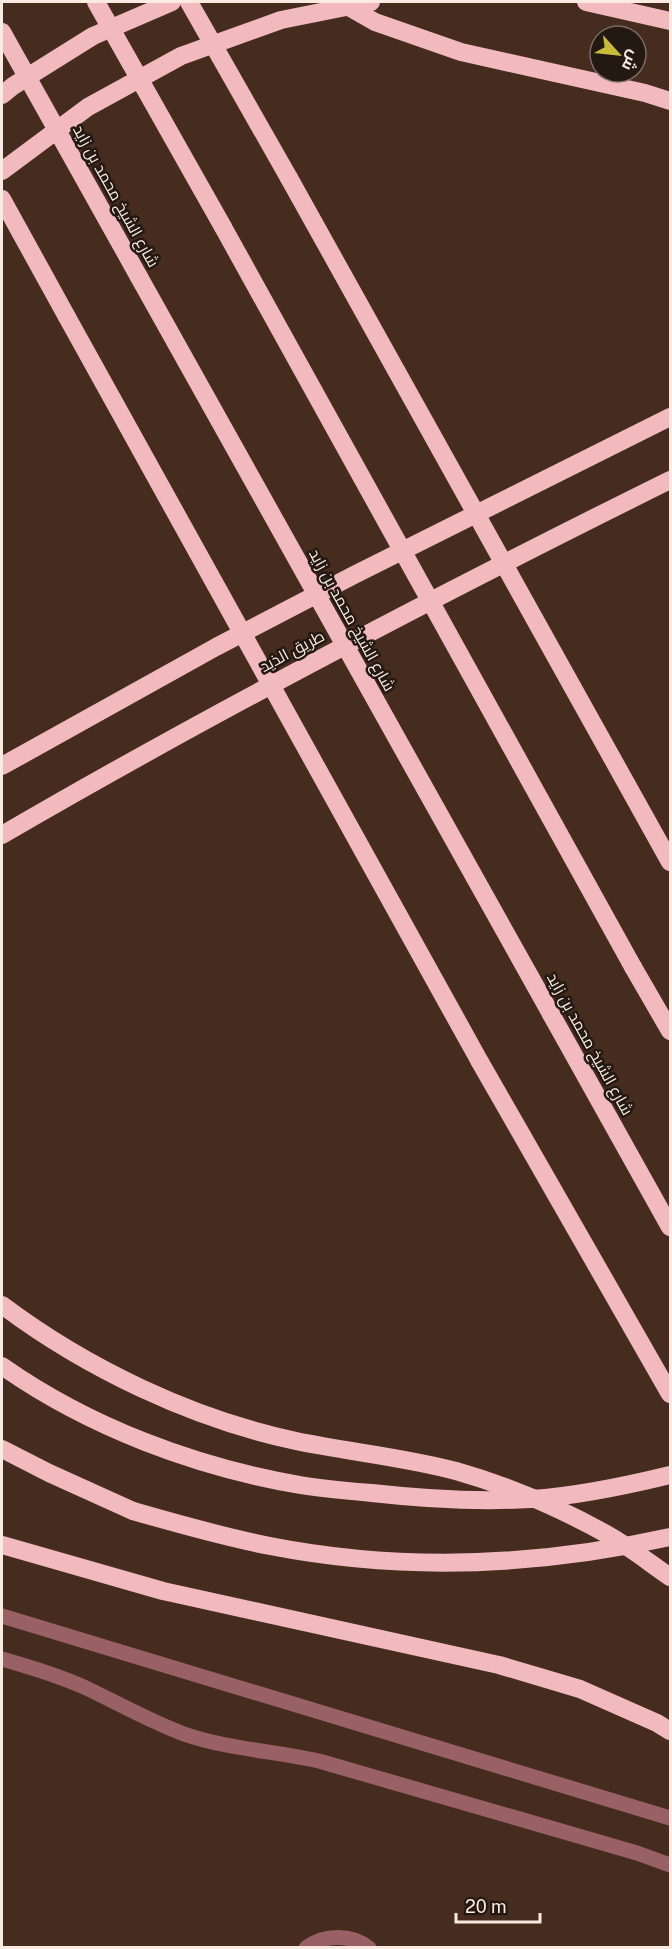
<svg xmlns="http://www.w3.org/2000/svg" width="672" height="1949" viewBox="0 0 672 1949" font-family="'Public Sans',Cairo,sans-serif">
<rect width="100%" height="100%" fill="#452c1f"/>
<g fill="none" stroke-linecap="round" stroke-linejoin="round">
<!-- minor -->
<g stroke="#996066" stroke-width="15">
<path d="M 2,1616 L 670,1818"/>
<path d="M 2,1659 C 30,1667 57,1675 84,1687 C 118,1703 149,1721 184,1734 C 227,1749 275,1751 319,1761 L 637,1853 L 670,1865"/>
<path d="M 306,1948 C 324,1934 352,1934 369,1948"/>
</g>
<!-- highway -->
<g stroke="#f2b9be" stroke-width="18">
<path d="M 96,2 L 223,227"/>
<path d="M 189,2 L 289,178"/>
<path d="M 340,2 L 375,22 L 461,52 L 645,93 L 670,101"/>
<path d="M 586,2 L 670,21"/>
<path d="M 2,32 L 139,277"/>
<path d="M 2,199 L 67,317"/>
<path d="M 2,766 L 216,647 L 354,575 L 670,417"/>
<path d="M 2,835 C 220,708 444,592 670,480"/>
<path d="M 633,967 L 670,1031"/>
<path d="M 551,1014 L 670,1227"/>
<path d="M 480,1062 L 670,1394"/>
<path d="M 2,1305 C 86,1368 192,1419 296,1441 C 349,1452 404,1457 456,1471 C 509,1486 562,1509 610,1536 C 631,1548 651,1564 670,1577"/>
<path d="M 2,1449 L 49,1473 L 133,1511"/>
<path d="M 2,1545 L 163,1591 L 499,1665 L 580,1689 L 657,1723 L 670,1731"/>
</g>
<!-- highway-bridge -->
<g stroke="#f2b9be" stroke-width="18">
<path d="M 2,95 L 13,86 L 93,36 L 172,2"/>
<path d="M 2,171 L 88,107 L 181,56 L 281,20 L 371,2"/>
<path d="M 289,178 L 670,862"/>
<path d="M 223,227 L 633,967"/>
<path d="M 139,277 L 551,1014"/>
<path d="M 67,317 L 480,1062"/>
<path d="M 2,1366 C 89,1427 195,1467 300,1485 C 324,1489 348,1491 372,1493 C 425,1499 478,1502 531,1499 C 579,1496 625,1486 670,1475"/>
<path d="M 133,1511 C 178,1524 224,1537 270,1546 C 403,1572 539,1566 670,1537"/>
</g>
</g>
<g text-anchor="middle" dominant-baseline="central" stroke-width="5" stroke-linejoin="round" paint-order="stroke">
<!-- street labels -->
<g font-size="16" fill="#faeae1" stroke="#231812">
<text transform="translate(116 196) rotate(61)">شارع الشيخ محمد بن زايد</text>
<text transform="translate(352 620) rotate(61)">شارع الشيخ محمد بن زايد</text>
<text transform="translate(292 651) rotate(-28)">طريق الذيد</text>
<text transform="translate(590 1044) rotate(61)">شارع الشيخ محمد بن زايد</text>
</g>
</g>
<!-- border -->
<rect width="672" height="1949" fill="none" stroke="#faeae1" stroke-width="6"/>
<!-- north arrow -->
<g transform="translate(618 54) rotate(117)"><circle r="28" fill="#231812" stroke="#796c65" stroke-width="1.5"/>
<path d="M0-4.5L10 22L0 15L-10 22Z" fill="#c9bb3a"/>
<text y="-9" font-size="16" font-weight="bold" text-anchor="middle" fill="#faeae1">ش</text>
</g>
<!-- scale -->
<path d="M456 1913v9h84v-9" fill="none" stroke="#faeae1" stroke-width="3"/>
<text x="465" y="1913" font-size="18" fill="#faeae1" stroke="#231812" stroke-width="4.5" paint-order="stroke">20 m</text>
</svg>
